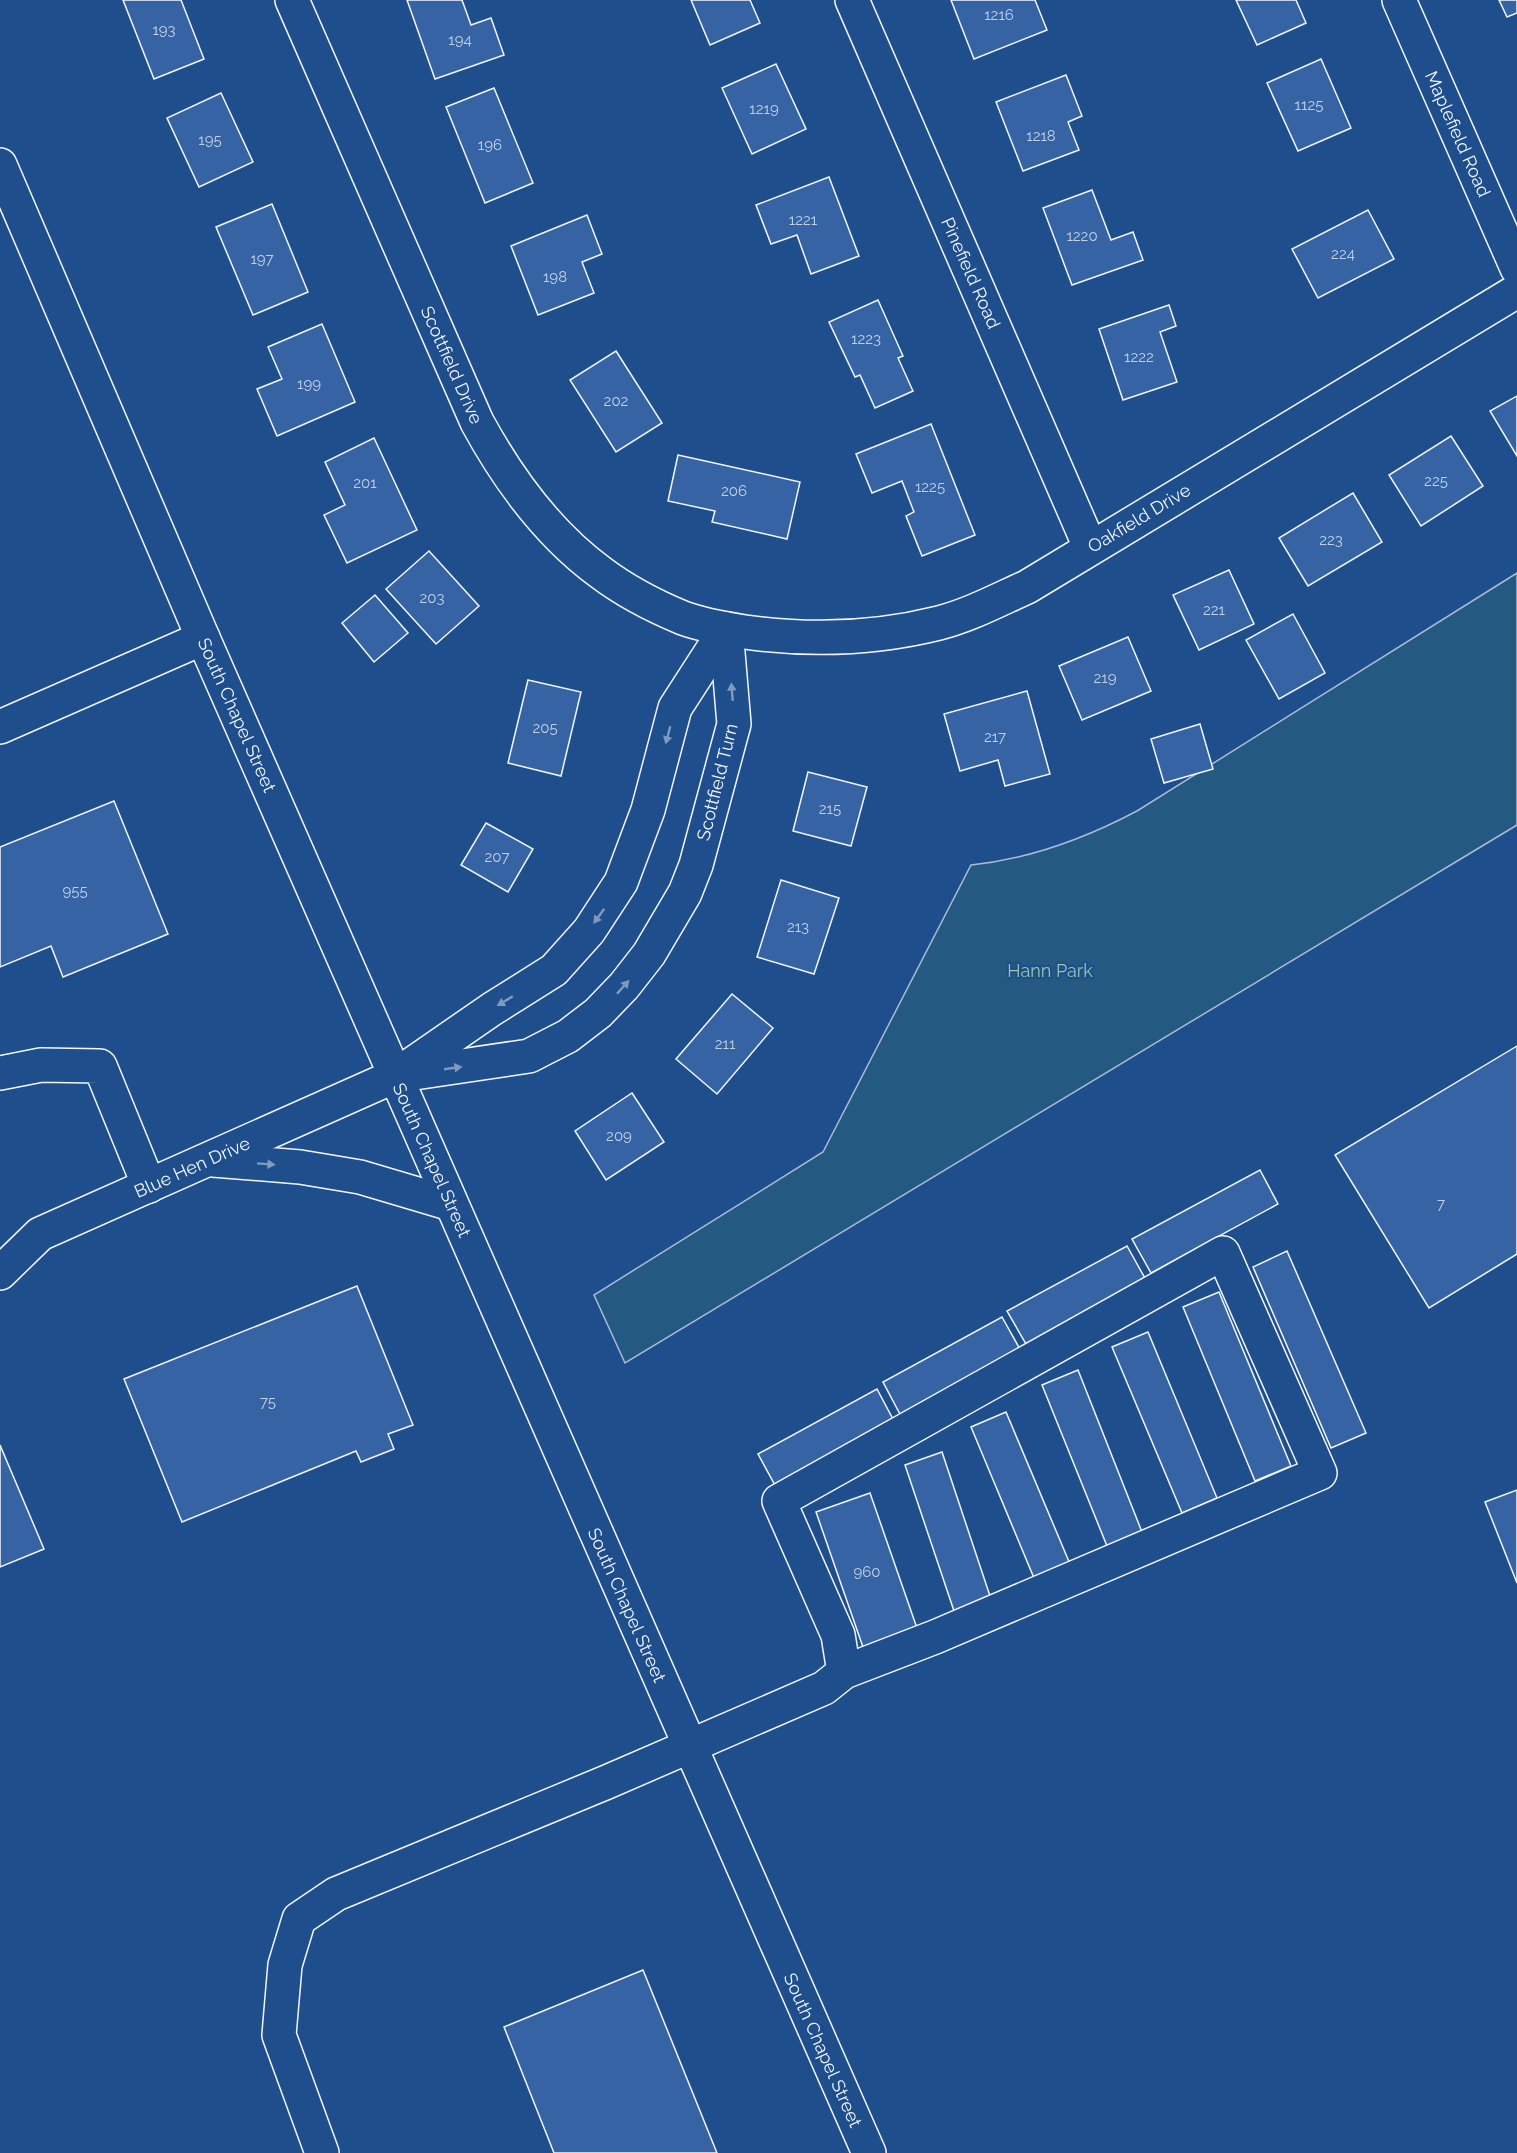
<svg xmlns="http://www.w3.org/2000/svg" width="1517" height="2153" viewBox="0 0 1517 2153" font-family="Raleway,sans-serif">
<rect width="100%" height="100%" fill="#1f4e8c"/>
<!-- green -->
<path fill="#245a82" stroke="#a8bbd7" stroke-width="1.5" d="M 1517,573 L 1517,825 L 625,1363 L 594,1295 L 823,1152 L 971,865 C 1030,859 1084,839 1137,811 Z"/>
<!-- building -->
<g fill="#3563a3" stroke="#f2f6ff" stroke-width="1.5">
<path d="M 123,0 L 181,0 L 204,59 L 154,79 Z"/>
<path d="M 407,0 L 462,0 L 471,25 L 491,18 L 504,55 L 435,79 Z"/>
<path d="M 691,0 L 750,0 L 760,23 L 710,45 Z"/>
<path d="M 951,0 L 1035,0 L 1047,30 L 974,59 Z"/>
<path d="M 1236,0 L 1296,0 L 1306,23 L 1257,45 Z"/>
<path d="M 1499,0 L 1517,0 L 1517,13 L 1507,17 Z"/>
<path d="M 1321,59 L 1351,128 L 1298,151 L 1267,83 Z"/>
<path d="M 776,64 L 806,129 L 752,154 L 722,88 Z"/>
<path d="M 1066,75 L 1082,116 L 1068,122 L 1079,150 L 1023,171 L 996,102 Z"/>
<path d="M 494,88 L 533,183 L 485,203 L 446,107 Z"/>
<path d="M 221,93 L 253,162 L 199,187 L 167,118 Z"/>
<path d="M 829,177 L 859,256 L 811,274 L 797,235 L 771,244 L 756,205 Z"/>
<path d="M 1092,190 L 1111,240 L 1133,232 L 1143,260 L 1072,285 L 1043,208 Z"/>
<path d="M 272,204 L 308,292 L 253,315 L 216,227 Z"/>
<path d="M 1368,210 L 1394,259 L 1318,298 L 1292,249 Z"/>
<path d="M 587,215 L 602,254 L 582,262 L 594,293 L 538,315 L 511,246 Z"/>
<path d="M 878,300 L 903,356 L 898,358 L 913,391 L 875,408 L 860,375 L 855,377 L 829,322 Z"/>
<path d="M 1169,305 L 1176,326 L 1160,332 L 1177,382 L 1123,400 L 1099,329 Z"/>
<path d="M 322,324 L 355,402 L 277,436 L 257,389 L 282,379 L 268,347 Z"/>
<path d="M 616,351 L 662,423 L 616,452 L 570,380 Z"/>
<path d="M 1517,396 L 1517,456 L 1490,411 Z"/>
<path d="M 931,424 L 975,535 L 922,556 L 906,516 L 914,512 L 902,481 L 872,493 L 856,454 Z"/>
<path d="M 1451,436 L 1483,486 L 1421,526 L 1389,475 Z"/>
<path d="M 374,438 L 417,530 L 347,563 L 324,515 L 345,505 L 325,462 Z"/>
<path d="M 678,455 L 800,482 L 787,539 L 712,522 L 715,511 L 668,501 Z"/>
<path d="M 1353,493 L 1382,542 L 1308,586 L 1279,538 Z"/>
<path d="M 429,551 L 479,606 L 436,644 L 386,589 Z"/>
<path d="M 1229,570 L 1254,624 L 1199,650 L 1173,595 Z"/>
<path d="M 375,595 L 408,633 L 374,662 L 342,623 Z"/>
<path d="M 1293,614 L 1325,673 L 1279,699 L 1246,640 Z"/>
<path d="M 1128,637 L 1151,691 L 1082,720 L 1059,666 Z"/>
<path d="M 528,680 L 581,692 L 561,776 L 508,763 Z"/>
<path d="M 1027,691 L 1050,774 L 1005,786 L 998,760 L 960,771 L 944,714 Z"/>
<path d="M 1200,724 L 1213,769 L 1164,783 L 1151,739 Z"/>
<path d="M 808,772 L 867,787 L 851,846 L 793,831 Z"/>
<path d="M 114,801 L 168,934 L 63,977 L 51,946 L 0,967 L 0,847 Z"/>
<path d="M 486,823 L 533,849 L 508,892 L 461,865 Z"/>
<path d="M 781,880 L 839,898 L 814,974 L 757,957 Z"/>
<path d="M 732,994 L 773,1028 L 717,1094 L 676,1059 Z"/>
<path d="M 1517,1046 L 1517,1254 L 1429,1308 L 1335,1155 Z"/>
<path d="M 632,1093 L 664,1142 L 606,1180 L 575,1131 Z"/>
<path d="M 1260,1170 L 1278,1204 L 1151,1273 L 1132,1239 Z"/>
<path d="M 1127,1246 L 1146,1280 L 1026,1344 L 1007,1311 Z"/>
<path d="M 1287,1251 L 1366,1433 L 1331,1448 L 1253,1267 Z"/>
<path d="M 357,1286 L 413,1425 L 388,1434 L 394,1449 L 361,1462 L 356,1451 L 182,1522 L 124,1379 Z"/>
<path d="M 1219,1292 L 1291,1466 L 1255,1481 L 1183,1307 Z"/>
<path d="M 1002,1317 L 1021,1351 L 901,1416 L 883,1382 Z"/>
<path d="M 1148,1332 L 1217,1498 L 1182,1513 L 1112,1347 Z"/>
<path d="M 1078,1370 L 1142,1532 L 1107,1546 L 1042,1385 Z"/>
<path d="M 877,1389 L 895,1423 L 776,1487 L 758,1454 Z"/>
<path d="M 1006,1412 L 1070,1564 L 1034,1578 L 971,1427 Z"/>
<path d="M 0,1445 L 44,1549 L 0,1567 Z"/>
<path d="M 942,1452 L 991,1599 L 954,1611 L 905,1465 Z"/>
<path d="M 1517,1490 L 1517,1583 L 1485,1502 Z"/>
<path d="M 870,1493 L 918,1631 L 864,1650 L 816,1512 Z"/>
<path d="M 643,1970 L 717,2153 L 554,2153 L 504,2027 Z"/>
</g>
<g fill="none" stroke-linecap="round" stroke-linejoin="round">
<defs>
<g id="minor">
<path d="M 292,0 L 477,422 C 508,479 547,533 600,572 C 625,591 654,606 683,618 C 702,625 725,629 745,632 C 810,641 875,639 939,623 C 970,615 998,600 1027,587 L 1517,291"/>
<path d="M 852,0 L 1090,547"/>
<path d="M 1399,0 L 1517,268"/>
<path d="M 0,727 L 203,638"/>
<path d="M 0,1073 L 41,1065 L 100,1066 L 149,1186"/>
<path d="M 401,1075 L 529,1056 L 568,1036 L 598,1013 L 624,986 L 649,954 L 685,893 L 696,865 L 734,724 L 726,629"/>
<path d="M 213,1160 L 300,1167 L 360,1177 L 451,1204"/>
<path d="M 0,1273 L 40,1234 L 395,1076 L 492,1009 L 554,970 L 589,931 L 621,882 L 648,810 L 675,708 L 726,629"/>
<path d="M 322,2153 L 279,2035 L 285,1965 L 299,1919 L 336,1894 L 607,1782 L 824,1688 L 844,1672 L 838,1635 L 779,1501 L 1223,1253 L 1320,1473 L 935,1637 L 844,1672"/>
</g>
<path id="major" d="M 0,165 L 203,638 L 869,2153"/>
</defs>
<!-- minor casing -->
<use href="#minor" stroke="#f2f6ff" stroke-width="36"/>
<!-- major casing -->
<use href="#major" stroke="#f2f6ff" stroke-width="36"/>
<!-- minor -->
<use href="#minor" stroke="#1f4e8c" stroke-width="33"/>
<!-- major -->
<use href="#major" stroke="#1f4e8c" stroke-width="33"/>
</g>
<!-- one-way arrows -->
<defs><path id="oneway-solid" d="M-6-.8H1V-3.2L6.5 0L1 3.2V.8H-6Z" transform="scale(1.5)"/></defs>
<g fill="#7e9ac0">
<use href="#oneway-solid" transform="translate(732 692) rotate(-95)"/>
<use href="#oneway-solid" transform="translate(668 735) rotate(105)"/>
<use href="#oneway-solid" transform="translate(599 916) rotate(126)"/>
<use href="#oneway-solid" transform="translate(623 987) rotate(-48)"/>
<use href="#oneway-solid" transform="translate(505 1001) rotate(149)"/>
<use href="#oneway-solid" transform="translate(453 1068) rotate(-8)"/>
<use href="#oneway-solid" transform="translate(266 1164) rotate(4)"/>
</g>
<g text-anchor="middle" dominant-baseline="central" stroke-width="4.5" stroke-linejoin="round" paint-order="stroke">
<!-- number labels -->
<g font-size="15" fill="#c3d1e8">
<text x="999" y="15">1216</text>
<text x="164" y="30">193</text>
<text x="460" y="40">194</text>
<text x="1309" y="105">1125</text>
<text x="764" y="109">1219</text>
<text x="1041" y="136">1218</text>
<text x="210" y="140">195</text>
<text x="490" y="145">196</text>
<text x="803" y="220">1221</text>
<text x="1082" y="236">1220</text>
<text x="1343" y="254">224</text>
<text x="262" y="259">197</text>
<text x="555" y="277">198</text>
<text x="866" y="339">1223</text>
<text x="1139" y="357">1222</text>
<text x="309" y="384">199</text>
<text x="616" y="401">202</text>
<text x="1436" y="481">225</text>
<text x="365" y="483">201</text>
<text x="930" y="487">1225</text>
<text x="734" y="491">206</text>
<text x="1331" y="540">223</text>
<text x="432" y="598">203</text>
<text x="1214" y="610">221</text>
<text x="1105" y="678">219</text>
<text x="545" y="728">205</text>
<text x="995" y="737">217</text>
<text x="830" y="809">215</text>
<text x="497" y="857">207</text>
<text x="75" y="891">955</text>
<text x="798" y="927">213</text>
<text x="725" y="1044">211</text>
<text x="619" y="1136">209</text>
<text x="1441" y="1204">7</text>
<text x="268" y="1402">75</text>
<text x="867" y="1572">960</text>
</g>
<!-- street labels -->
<g font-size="18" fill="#f2f6ff" stroke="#1f4e8c">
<text transform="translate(1458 134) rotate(66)">Maplefield Road</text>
<text transform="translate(971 273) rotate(66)">Pinefield Road</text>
<text transform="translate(452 365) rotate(66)">Scottfield Drive</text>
<text transform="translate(1139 518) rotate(-31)">Oakfield Drive</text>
<text transform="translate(237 715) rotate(66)">South Chapel Street</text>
<text transform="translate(717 782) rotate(-76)">Scottfield Turn</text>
<text transform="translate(432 1160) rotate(66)">South Chapel Street</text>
<text transform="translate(192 1167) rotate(-24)">Blue Hen Drive</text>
<text transform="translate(627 1605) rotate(66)">South Chapel Street</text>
<text transform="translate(823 2050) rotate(66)">South Chapel Street</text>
</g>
<!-- park labels -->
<g font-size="18" fill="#97c8a6" stroke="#1f4e8c">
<text x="1050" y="970">Hann Park</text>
</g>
</g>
</svg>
